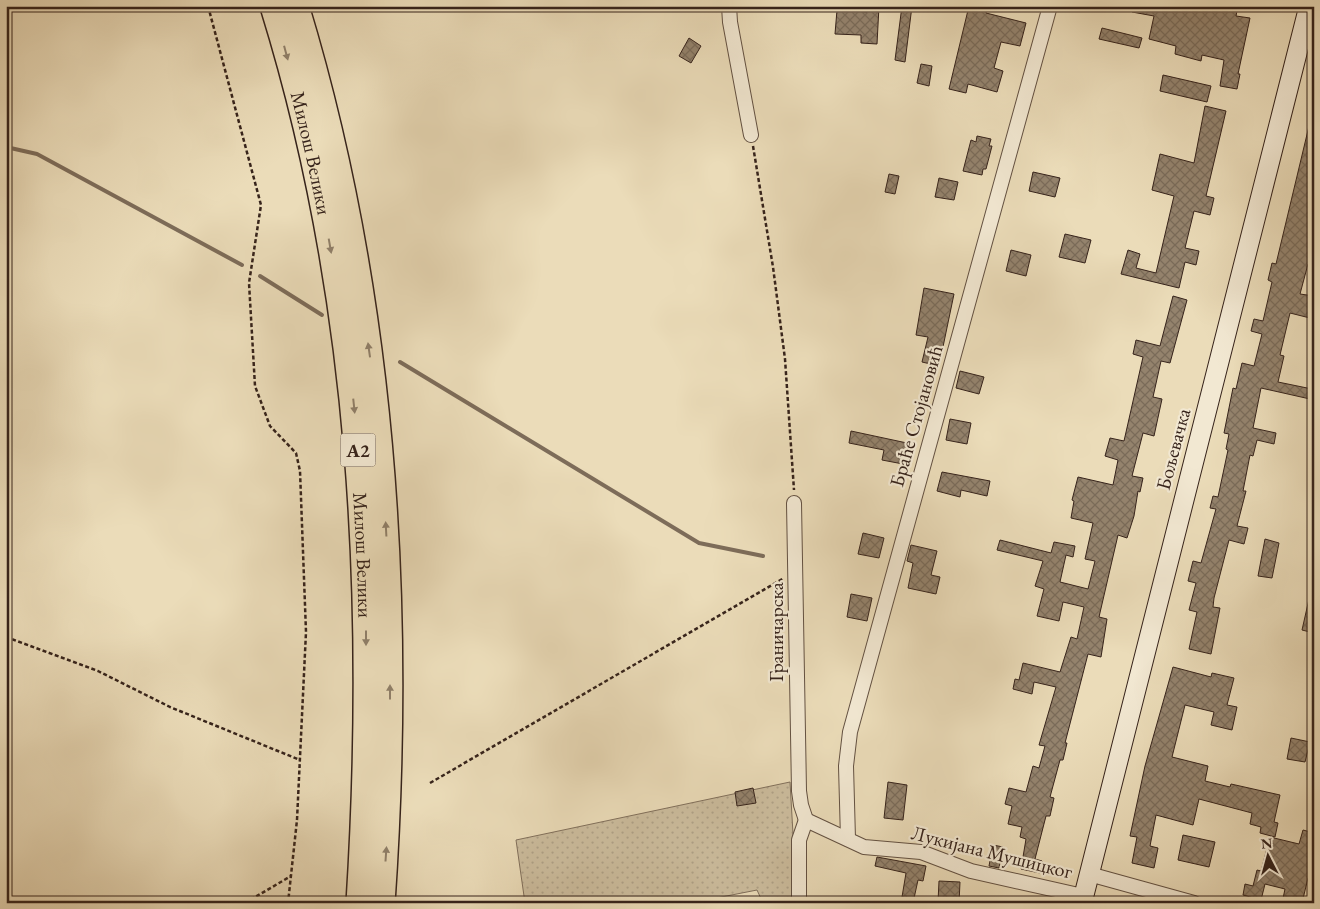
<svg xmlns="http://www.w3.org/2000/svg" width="1320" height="909" viewBox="0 0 1320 909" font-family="'EB Garamond',serif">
<defs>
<pattern id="grass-dots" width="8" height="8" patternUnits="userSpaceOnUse" patternTransform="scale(1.25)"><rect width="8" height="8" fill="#ccbd9e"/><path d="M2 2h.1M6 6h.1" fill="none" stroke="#b0a288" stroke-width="1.8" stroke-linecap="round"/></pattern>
<pattern id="building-cross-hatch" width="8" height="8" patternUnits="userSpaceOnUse" patternTransform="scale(1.25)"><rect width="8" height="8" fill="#94836d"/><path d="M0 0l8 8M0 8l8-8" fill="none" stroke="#7a6b59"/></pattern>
</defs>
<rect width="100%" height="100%" fill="#ebdcb9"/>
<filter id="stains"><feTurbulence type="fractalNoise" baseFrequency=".004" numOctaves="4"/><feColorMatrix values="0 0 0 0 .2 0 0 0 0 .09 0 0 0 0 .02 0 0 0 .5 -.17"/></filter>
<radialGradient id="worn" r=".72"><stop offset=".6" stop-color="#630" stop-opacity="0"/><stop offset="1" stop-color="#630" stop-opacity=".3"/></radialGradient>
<!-- grass -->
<path fill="url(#grass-dots)" stroke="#81705c" d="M 790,782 L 797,903 L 763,903 L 757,890 L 691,903 L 525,903 L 516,840 Z"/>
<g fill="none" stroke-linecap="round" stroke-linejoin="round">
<!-- stream -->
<g stroke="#7d6c59" stroke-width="4">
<path d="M 6,147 L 37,154 L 242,265"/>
<path d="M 260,276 L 322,315"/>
<path d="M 400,362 L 699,543 L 763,556"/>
</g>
</g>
<!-- building -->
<g fill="url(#building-cross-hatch)" stroke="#36231b">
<path d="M 867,6 L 879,6 L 877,44 L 861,43 L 861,35 L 835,34 L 837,10 L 867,12 Z"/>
<path d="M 902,6 L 912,6 L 905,62 L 895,60 Z"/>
<path d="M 969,6 L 987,9 L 986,13 L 1026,23 L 1020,46 L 1001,42 L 994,68 L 1003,71 L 997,92 L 968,84 L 966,93 L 949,89 Z"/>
<path d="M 1132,6 L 1238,6 L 1236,16 L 1250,18 L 1238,74 L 1240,74 L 1237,89 L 1220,86 L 1224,60 L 1202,55 L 1201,61 L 1175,54 L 1176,46 L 1149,39 L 1154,16 L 1132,12 Z"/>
<path d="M 1102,28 L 1142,38 L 1139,48 L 1099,39 Z"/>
<path d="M 689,38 L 701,46 L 691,63 L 679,56 Z"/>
<path d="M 921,64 L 932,66 L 929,86 L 917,83 Z"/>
<path d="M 1163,75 L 1211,86 L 1207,102 L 1160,91 Z"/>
<path d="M 1205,106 L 1226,111 L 1206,196 L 1214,198 L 1210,215 L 1194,211 L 1185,248 L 1199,251 L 1196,265 L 1185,262 L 1179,288 L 1121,274 L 1128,250 L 1140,254 L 1136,268 L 1156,273 L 1174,196 L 1152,190 L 1160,154 L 1194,163 Z"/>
<path d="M 1309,126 L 1314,126 L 1314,265 L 1308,264 L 1300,294 L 1314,296 L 1314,319 L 1290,313 L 1280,355 L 1284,356 L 1278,382 L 1312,389 L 1310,399 L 1261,388 L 1253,428 L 1276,433 L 1274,444 L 1257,440 L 1253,456 L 1250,455 L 1243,491 L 1246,491 L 1237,526 L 1248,528 L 1244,544 L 1229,540 L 1214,598 L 1213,607 L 1220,608 L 1211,654 L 1189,649 L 1197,612 L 1189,610 L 1196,583 L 1188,581 L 1193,561 L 1201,563 L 1216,509 L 1210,508 L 1213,496 L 1218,497 L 1228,450 L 1226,449 L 1229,434 L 1224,433 L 1233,388 L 1236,389 L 1242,363 L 1254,366 L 1262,334 L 1251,331 L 1254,319 L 1263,321 L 1272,282 L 1268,280 L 1272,263 L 1276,264 Z"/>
<path d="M 977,136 L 991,139 L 989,146 L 992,146 L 986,169 L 983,169 L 982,175 L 963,171 L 971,140 L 976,142 Z"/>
<path d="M 1033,172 L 1060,178 L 1055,197 L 1029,191 Z"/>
<path d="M 889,174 L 899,176 L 895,194 L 885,192 Z"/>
<path d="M 939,178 L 958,182 L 954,200 L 935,197 Z"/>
<path d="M 1065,234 L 1091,240 L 1085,263 L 1059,257 Z"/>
<path d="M 1011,250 L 1031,255 L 1026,276 L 1006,271 Z"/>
<path d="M 924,288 L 954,294 L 939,366 L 922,362 L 928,337 L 916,335 Z"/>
<path d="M 1173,296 L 1187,300 L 1170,363 L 1161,361 L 1153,397 L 1162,399 L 1154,436 L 1143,433 L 1132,476 L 1143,478 L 1140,492 L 1138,491 L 1134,516 L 1127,538 L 1118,535 L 1099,617 L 1107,619 L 1101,657 L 1088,654 L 1065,743 L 1067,743 L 1063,760 L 1060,760 L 1050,797 L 1054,798 L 1050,816 L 1046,816 L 1035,859 L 1042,861 L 1040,873 L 1021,869 L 1026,839 L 1020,837 L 1022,827 L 1008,824 L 1012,806 L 1005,804 L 1009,788 L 1026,792 L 1033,766 L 1039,768 L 1045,746 L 1039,745 L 1056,687 L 1034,682 L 1032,694 L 1013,689 L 1015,679 L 1019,680 L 1023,663 L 1060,672 L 1071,637 L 1077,639 L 1084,607 L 1063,602 L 1059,621 L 1037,616 L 1044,589 L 1035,586 L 1043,561 L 997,550 L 1000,540 L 1051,553 L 1054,542 L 1075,546 L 1073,557 L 1066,555 L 1060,582 L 1088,589 L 1095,561 L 1085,559 L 1093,523 L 1071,518 L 1074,501 L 1072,500 L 1078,477 L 1113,485 L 1118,460 L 1105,456 L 1110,438 L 1124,441 L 1143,357 L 1133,354 L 1136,340 L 1160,346 Z"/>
<path d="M 960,371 L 984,377 L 979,394 L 956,388 Z"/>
<path d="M 950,419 L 971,423 L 967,444 L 946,440 Z"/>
<path d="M 851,431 L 907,443 L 903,464 L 882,460 L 884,450 L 849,443 Z"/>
<path d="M 942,472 L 990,481 L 987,496 L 961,490 L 960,497 L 937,491 Z"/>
<path d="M 863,533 L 884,538 L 879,558 L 858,554 Z"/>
<path d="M 1265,539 L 1279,543 L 1272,578 L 1258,576 Z"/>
<path d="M 911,545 L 937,551 L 931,575 L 940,577 L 936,594 L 908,588 L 913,563 L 907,561 Z"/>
<path d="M 851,594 L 872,598 L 867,621 L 847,617 Z"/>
<path d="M 1309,599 L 1314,599 L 1314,633 L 1302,630 Z"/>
<path d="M 1173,667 L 1211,677 L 1212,673 L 1234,678 L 1227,705 L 1237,707 L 1232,730 L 1211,725 L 1214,712 L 1185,705 L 1172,757 L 1208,766 L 1205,781 L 1230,787 L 1231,784 L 1280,795 L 1274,822 L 1278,823 L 1275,837 L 1260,833 L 1261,827 L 1250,824 L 1252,813 L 1199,799 L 1193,825 L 1156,815 L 1150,846 L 1158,848 L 1154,868 L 1132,863 L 1137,837 L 1130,836 L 1145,766 Z"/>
<path d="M 1291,738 L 1310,742 L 1305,762 L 1287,759 Z"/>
<path d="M 888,782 L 907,785 L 903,820 L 884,818 Z"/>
<path d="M 753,788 L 756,803 L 737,806 L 735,792 Z"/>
<path d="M 1303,830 L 1314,833 L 1314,879 L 1308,878 L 1302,903 L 1282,903 L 1285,889 L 1265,884 L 1261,900 L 1243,895 L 1245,884 L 1253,886 L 1257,870 L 1261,871 L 1270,837 L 1299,844 Z"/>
<path d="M 1183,835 L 1215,842 L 1209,867 L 1178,860 Z"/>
<path d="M 993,845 L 1003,847 L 999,868 L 989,866 Z"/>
<path d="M 877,857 L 926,866 L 923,881 L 918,880 L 913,903 L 901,903 L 906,873 L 875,866 Z"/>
<path d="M 939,881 L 960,882 L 959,903 L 938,902 Z"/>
</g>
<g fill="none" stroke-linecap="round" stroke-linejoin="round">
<defs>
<g id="street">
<path d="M 729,6 L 730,22 L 751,135"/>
<path d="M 794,503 L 799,791 L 801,805 L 806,820"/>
<path d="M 806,820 L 864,847 L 921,852 L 971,871 L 1083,896"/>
<path d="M 848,839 L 846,766 L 850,732 L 1050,6"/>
<path d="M 1089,874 L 1194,903"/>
<path d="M 799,903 L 799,840 L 806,820"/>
</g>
<path id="secondary" d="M 1082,903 L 1309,6"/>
<g id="highway">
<path id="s1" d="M 273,6 C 363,296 378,602 359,903"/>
<path d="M 296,6 C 384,296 403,602 382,903"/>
</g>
</defs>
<!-- street casing -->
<use href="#street" stroke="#635142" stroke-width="16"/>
<!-- secondary casing -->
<use href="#secondary" stroke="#36231b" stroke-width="21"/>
<!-- highway casing -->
<use href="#highway" stroke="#36231b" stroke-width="28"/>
<!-- path -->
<g stroke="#36231b" stroke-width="2.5" stroke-dasharray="4 2.5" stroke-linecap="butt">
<path d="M 208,6 L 261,205 L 249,283 L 255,386 L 270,426 L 296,453 L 300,471 L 306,632 L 297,820 L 288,903"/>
<path d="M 753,146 L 773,267 L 785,359 L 794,490"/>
<path d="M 6,637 L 98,671 L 170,707 L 300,760"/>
<path d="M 430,783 L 784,578"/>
<path d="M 245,903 L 291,876"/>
</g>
<!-- street -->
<use href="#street" stroke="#f2e8d2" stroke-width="14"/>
<!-- secondary -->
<use href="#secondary" stroke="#f2e8d2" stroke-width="19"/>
<!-- highway -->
<use href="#highway" stroke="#ebdcb9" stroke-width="25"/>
</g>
<!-- one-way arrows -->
<defs><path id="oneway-solid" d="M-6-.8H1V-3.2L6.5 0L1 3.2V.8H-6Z" transform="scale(1.25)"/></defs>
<g fill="#90806a">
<use href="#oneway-solid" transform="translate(286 53) rotate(75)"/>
<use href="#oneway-solid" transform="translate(330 246) rotate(80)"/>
<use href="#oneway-solid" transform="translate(369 350) rotate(-98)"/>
<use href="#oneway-solid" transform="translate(354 406) rotate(84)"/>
<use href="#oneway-solid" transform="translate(386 529) rotate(-93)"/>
<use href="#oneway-solid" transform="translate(366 638) rotate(90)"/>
<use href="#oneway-solid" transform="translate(390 692) rotate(-90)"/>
<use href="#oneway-solid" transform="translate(386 854) rotate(-86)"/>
</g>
<g text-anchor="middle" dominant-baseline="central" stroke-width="4.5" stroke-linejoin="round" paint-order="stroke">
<!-- shield labels -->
<rect fill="#f2e8d2" stroke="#6e5e52" stroke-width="1" x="340.5" y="433.5" width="35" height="33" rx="4"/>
<g font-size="19" font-weight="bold" fill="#36231b">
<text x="358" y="450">A2</text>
</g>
<!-- street labels -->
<g font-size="20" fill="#36231b" stroke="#f2e8d2">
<text stroke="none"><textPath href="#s1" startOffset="152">Милош Велики</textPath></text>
<text transform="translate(916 416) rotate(-74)">Браће Стојановић</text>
<text transform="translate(1173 449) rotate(-75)">Бољевачка</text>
<text stroke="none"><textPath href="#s1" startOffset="558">Милош Велики</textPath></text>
<text transform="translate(776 632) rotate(-90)">Граничарска</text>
<text transform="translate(992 852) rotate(14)">Лукијана Мушицког</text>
</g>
</g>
<!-- margin -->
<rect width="1320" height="909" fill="none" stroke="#ebdcb9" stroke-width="25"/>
<rect x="8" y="8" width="1305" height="894" fill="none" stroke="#36231b" stroke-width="2.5"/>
<rect x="12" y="12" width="1295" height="884" fill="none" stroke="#36231b"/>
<!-- north arrow -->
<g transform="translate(1268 856) rotate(354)" stroke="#f2e8d2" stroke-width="4" paint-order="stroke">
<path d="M0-4L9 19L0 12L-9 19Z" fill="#36231b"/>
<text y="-8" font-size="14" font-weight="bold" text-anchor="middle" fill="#36231b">N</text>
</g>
<rect width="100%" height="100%" filter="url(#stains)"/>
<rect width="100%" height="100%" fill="url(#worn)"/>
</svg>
